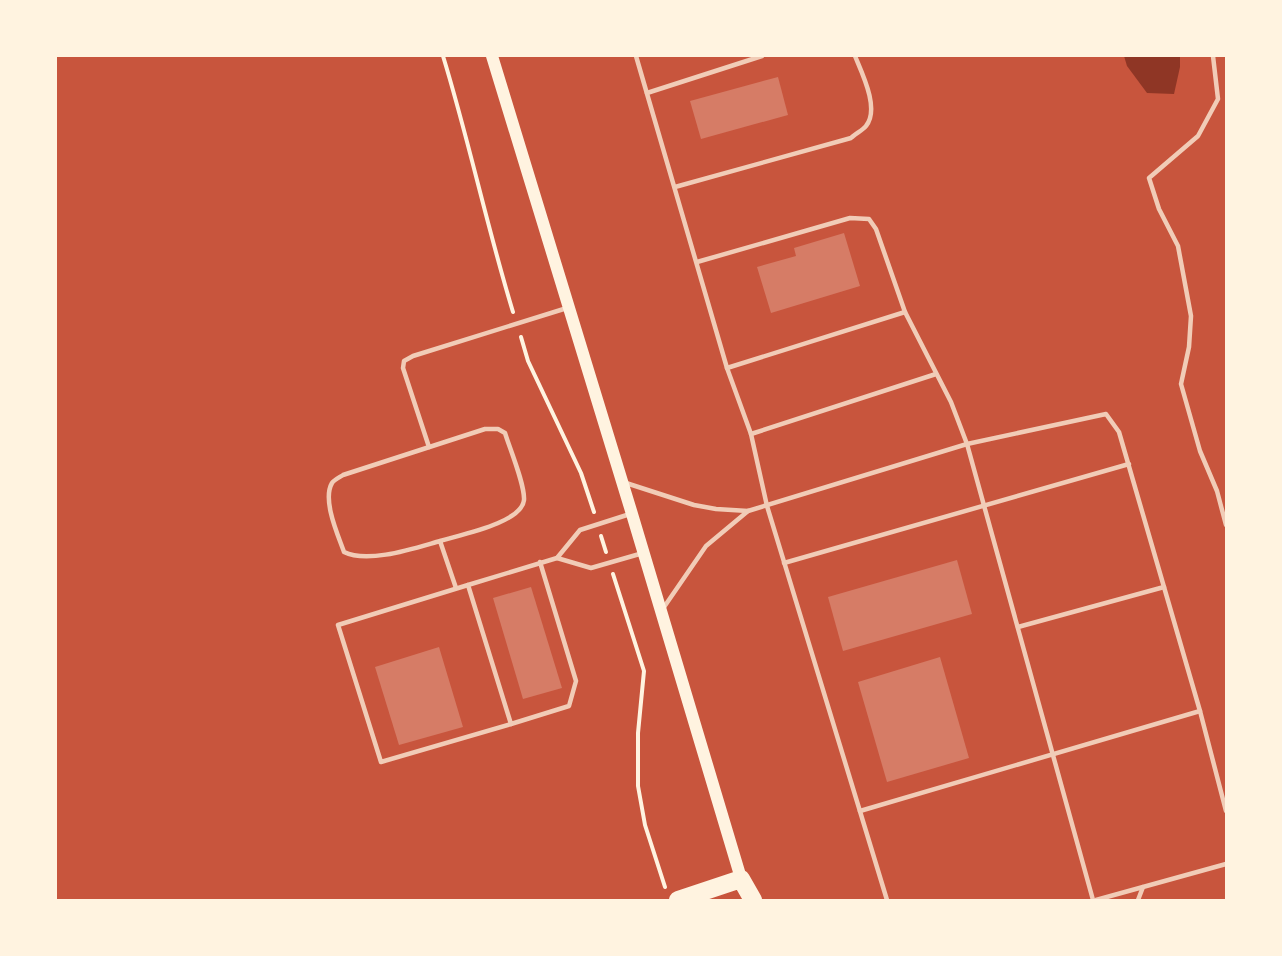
<svg xmlns="http://www.w3.org/2000/svg" width="1282" height="956" viewBox="0 0 1282 956" font-family="Poppins,sans-serif">
<rect width="100%" height="100%" fill="#c8553d"/>
<!-- water -->
<path fill="#8f3625" d="M 1124,56 L 1180,56 L 1180,67 L 1174,94 L 1147,93 L 1127,66 Z"/>
<!-- building -->
<g fill="#d67c66">
<path d="M 778,77 L 788,115 L 701,139 L 690,101 Z"/>
<path d="M 844,233 L 860,286 L 771,313 L 757,267 L 796,256 L 794,248 Z"/>
<path d="M 957,560 L 972,614 L 843,651 L 828,597 Z"/>
<path d="M 531,587 L 562,688 L 523,699 L 493,598 Z"/>
<path d="M 439,647 L 463,727 L 399,745 L 375,667 Z"/>
<path d="M 940,657 L 969,758 L 887,782 L 858,682 Z"/>
</g>
<g fill="none" stroke-linecap="round" stroke-linejoin="round">
<!-- path -->
<g stroke="#fff3e0" stroke-width="4">
<path d="M 443,56 C 469,141 487,227 513,312"/>
<path d="M 521,337 L 528,361 L 581,473 L 594,512"/>
<path d="M 601,536 L 606,552"/>
<path d="M 613,574 L 644,671 L 638,733 L 638,786 L 645,825 L 665,887"/>
</g>
<!-- service -->
<g stroke="#f1ccb7" stroke-width="4.5">
<path d="M 636,56 L 727,368 L 751,434 L 767,506 L 887,900"/>
<path d="M 1213,56 L 1218,99 L 1198,136 L 1149,178 L 1159,209 L 1178,246 L 1191,316 L 1189,347 L 1181,384 L 1200,451 L 1217,491 L 1226,525"/>
<path d="M 647,93 L 762,56"/>
<path d="M 675,187 L 851,138 C 855,134 863,130 866,126 C 880,109 862,73 855,56"/>
<path d="M 697,262 L 850,218 L 869,219 L 876,229 L 905,312 L 951,402 L 967,444 L 1093,900"/>
<path d="M 727,368 L 905,312"/>
<path d="M 751,434 L 936,374"/>
<path d="M 429,447 L 403,368 L 404,361 L 413,356 L 567,308"/>
<path d="M 626,483 L 694,505 L 716,509 L 748,511 L 967,444 L 1106,414 L 1119,432 L 1200,711 L 860,811"/>
<path d="M 630,514 L 580,530 L 557,558 L 591,568 L 643,553"/>
<path d="M 440,541 C 415,548 368,564 344,552 C 338,535 322,500 332,483 C 334,480 340,477 343,475 L 485,429 L 498,429 L 505,433 C 510,449 525,485 524,500 C 522,523 459,535 440,541 L 456,588"/>
<path d="M 540,562 L 576,681 L 569,706 L 511,724 L 468,585 L 557,558"/>
<path d="M 784,563 L 1129,464"/>
<path d="M 468,585 L 338,625 L 381,762 L 511,724"/>
<path d="M 662,610 L 706,546 L 748,511"/>
<path d="M 1018,627 L 1164,587"/>
<path d="M 1200,711 L 1226,811"/>
<path d="M 1096,900 L 1226,864"/>
<path d="M 1138,900 L 1143,887"/>
</g>
<!-- secondary -->
<path stroke="#fff3e0" stroke-width="12" d="M 492,56 L 632,514 L 743,885"/>
<!-- motorway -->
<path stroke="#fff3e0" stroke-width="18" d="M 678,900 L 741,879 L 753,900"/>
</g>
<!-- border -->
<rect width="1282" height="956" fill="none" stroke="#fff3e0" stroke-width="114"/>
</svg>
